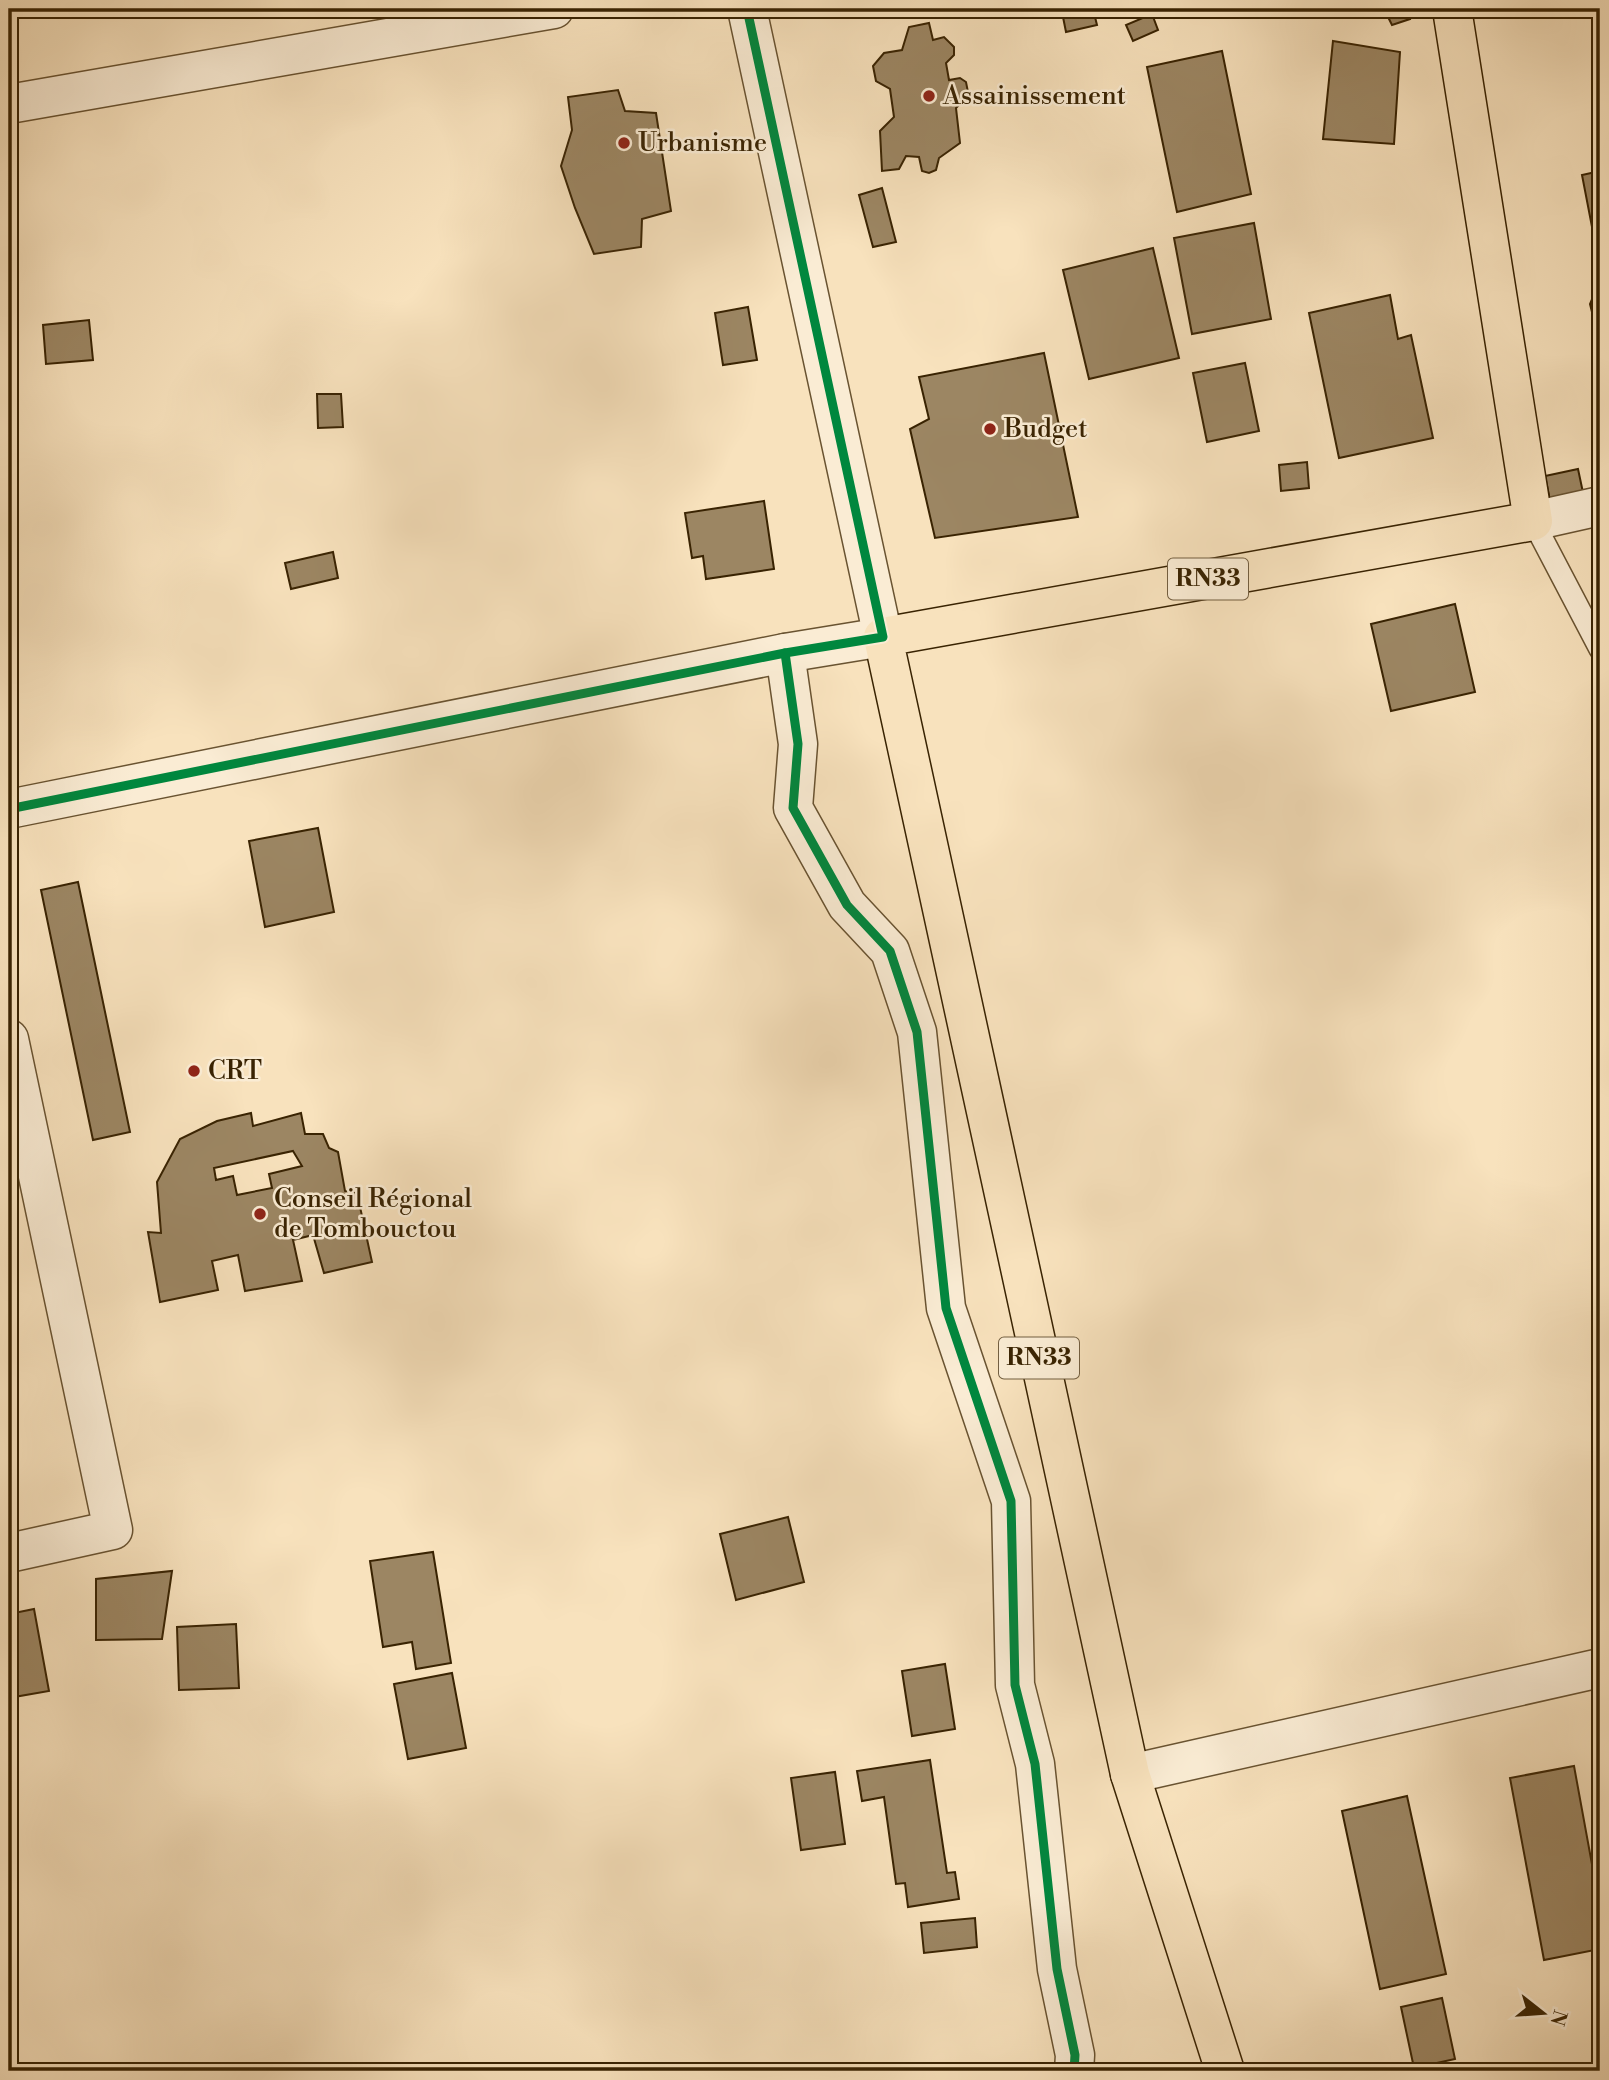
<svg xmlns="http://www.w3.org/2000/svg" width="1609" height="2080" viewBox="0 0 1609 2080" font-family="'Libre Bodoni',serif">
<rect width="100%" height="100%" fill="#f8e2bd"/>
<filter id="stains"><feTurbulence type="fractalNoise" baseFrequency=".00286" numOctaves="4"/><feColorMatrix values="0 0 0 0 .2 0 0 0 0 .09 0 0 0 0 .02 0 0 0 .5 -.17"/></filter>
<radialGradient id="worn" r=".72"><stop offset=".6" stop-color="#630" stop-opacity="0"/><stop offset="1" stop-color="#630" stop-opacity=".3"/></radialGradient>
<!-- building -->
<g fill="#9c8663" stroke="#392302" stroke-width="2" fill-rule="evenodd">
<path d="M 51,9 L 80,9 L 73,16 L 61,17 Z"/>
<path d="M 1076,9 L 1093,9 L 1097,25 L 1066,32 L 1062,12 Z"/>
<path d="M 1384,9 L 1407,9 L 1410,19 L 1392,25 Z"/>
<path d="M 1152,14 L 1158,30 L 1133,41 L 1126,25 Z"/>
<path d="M 929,23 L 933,40 L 944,37 L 954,47 L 954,55 L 946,63 L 949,80 L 960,78 L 966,82 L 968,92 L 964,100 L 956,108 L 960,143 L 939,158 L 936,170 L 929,173 L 922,171 L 919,157 L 906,156 L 899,169 L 882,171 L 880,131 L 894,117 L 890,89 L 876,81 L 873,66 L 884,53 L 902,50 L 909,27 Z"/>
<path d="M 1333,41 L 1400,52 L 1394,144 L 1323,139 Z"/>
<path d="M 1222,51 L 1251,194 L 1177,212 L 1147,67 Z"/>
<path d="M 618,90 L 625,111 L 656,113 L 671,211 L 642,219 L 641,247 L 594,254 L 575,208 L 561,166 L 572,130 L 568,97 Z"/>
<path d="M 1600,171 L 1600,226 L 1592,227 L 1582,175 Z"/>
<path d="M 882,188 L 896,242 L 873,247 L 859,195 Z"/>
<path d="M 1254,223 L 1271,319 L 1192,334 L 1174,238 Z"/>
<path d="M 1153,248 L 1179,358 L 1089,379 L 1063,270 Z"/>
<path d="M 1600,280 L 1600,344 L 1590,304 Z"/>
<path d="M 1390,295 L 1398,339 L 1411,335 L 1433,438 L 1339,458 L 1309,313 Z"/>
<path d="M 748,307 L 757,360 L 723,365 L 715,313 Z"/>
<path d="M 89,320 L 93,360 L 46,364 L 43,325 Z"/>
<path d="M 1044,353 L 1078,517 L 935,538 L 910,429 L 929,419 L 919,377 Z"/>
<path d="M 1245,363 L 1259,431 L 1207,442 L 1193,373 Z"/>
<path d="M 317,394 L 341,394 L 343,427 L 318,428 Z"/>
<path d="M 1307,462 L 1309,488 L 1281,491 L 1279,465 Z"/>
<path d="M 1578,469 L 1585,502 L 1552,510 L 1545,476 Z"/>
<path d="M 764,501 L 774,569 L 706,579 L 703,556 L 692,558 L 685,513 Z"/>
<path d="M 333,552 L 338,578 L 291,589 L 285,563 Z"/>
<path d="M 1455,604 L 1475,692 L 1391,711 L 1371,624 Z"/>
<path d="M 318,828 L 334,912 L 265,927 L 249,841 Z"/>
<path d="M 78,882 L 130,1132 L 93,1140 L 41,890 Z"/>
<path d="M 251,1113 L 253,1126 L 301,1113 L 305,1134 L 323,1134 L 329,1148 L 338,1152 L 345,1191 L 357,1193 L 372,1262 L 324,1273 L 313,1235 L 293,1240 L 302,1281 L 245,1291 L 238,1255 L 212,1261 L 218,1290 L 160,1302 L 148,1232 L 161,1233 L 157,1182 L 180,1139 L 217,1121 ZM 293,1151 L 302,1166 L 269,1174 L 272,1188 L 237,1195 L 233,1176 L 216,1180 L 214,1168 Z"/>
<path d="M 788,1517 L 804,1582 L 736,1600 L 720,1534 Z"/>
<path d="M 433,1552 L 451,1663 L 416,1669 L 412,1642 L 383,1647 L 370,1561 Z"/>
<path d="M 172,1571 L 162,1639 L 96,1640 L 96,1579 Z"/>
<path d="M 34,1609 L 49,1691 L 14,1697 L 9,1671 L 9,1614 Z"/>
<path d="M 236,1624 L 239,1688 L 179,1690 L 177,1627 Z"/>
<path d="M 945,1664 L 955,1729 L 912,1736 L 902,1671 Z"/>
<path d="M 452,1673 L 466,1748 L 408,1759 L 394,1684 Z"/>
<path d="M 930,1760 L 947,1873 L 955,1872 L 959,1899 L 908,1907 L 905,1883 L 896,1884 L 884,1797 L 862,1801 L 857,1771 Z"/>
<path d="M 1574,1766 L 1600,1908 L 1600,1949 L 1544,1960 L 1510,1778 Z"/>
<path d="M 835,1772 L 845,1844 L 801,1850 L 791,1778 Z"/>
<path d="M 1407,1796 L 1446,1974 L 1380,1989 L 1342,1811 Z"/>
<path d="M 975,1918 L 977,1947 L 924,1953 L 921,1923 Z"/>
<path d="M 1442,1998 L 1455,2059 L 1414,2068 L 1401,2007 Z"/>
</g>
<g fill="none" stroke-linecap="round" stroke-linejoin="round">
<defs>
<path id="service" d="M 1533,521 L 1600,649"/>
<g id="minor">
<path d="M 9,104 L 554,9"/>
<path d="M 1533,521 L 1600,506"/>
<path d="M 785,653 L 798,744 L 793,808 L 847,905 L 890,951 L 917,1032 L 946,1308 L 1011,1501 L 1015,1685 L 1035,1764 L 1057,1969 L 1075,2055 L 1074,2071"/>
<path d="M 9,809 L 785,653 L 883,637 L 747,9"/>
<path d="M 9,1039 L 113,1530 L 9,1553"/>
<path d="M 1130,1774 L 1600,1668"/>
</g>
<path id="primary" d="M 1225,2071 L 1130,1774 L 883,637 L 1533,521 L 1452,9"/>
</defs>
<!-- service casing -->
<use href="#service" stroke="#695331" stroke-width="24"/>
<!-- minor casing -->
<use href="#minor" stroke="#695331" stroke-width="41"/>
<!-- primary casing -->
<use href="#primary" stroke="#392302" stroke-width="41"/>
<!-- service -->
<use href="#service" stroke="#faecd4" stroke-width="21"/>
<!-- minor -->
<use href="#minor" stroke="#faecd4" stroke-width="38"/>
<!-- primary -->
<use href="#primary" stroke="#f8e2bd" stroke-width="38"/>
<defs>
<g id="cycleway">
<path d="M 785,653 L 798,744 L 793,808 L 847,905 L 890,951 L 917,1032 L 946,1308 L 1011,1501 L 1015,1685 L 1035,1764 L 1057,1969 L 1075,2055 L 1074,2071"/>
<path d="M 9,809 L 785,653 L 883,637 L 747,9"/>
</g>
</defs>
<!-- cycleway casing -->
<use href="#cycleway" stroke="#faecd4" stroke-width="13"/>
<!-- cycleway -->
<use href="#cycleway" stroke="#00873e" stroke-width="9"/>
</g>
<!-- markers -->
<g fill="#8f2418" stroke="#faecd4" stroke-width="2.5">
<circle cx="929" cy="96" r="7"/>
<circle cx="624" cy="143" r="7"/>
<circle cx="990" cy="429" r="7"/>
<circle cx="194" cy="1071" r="7"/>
<circle cx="260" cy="1214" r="7"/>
</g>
<g text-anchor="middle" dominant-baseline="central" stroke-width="5" stroke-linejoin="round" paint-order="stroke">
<!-- shield labels -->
<g fill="#faecd4" stroke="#735f41" stroke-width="2">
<rect x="1168" y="558.5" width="80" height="41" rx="5"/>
<rect x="999" y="1337.5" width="80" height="41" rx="5"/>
</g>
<g font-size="24" font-weight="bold" fill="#392302">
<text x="1208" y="579">RN33</text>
<text x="1039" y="1358">RN33</text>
</g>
<!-- poi labels -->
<g font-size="26" fill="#392302" stroke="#faecd4" text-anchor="start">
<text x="943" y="96">Assainissement</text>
<text x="638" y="143">Urbanisme</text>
<text x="1004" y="429">Budget</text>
<text x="208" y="1071">CRT</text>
<text x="274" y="1199">Conseil Régional<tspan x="274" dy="30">de Tombouctou</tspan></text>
</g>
</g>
<!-- margin -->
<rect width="1609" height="2080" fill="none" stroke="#f8e2bd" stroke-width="35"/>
<rect x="10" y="10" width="1588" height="2059" fill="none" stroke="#392302" stroke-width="3.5"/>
<rect x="18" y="18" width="1574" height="2045" fill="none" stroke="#392302" stroke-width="2"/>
<!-- north arrow -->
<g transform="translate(1543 2013) rotate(107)" stroke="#faecd4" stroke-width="5" paint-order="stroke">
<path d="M0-5L12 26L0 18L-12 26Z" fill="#392302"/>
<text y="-10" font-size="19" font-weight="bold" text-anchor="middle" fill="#392302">N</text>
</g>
<rect width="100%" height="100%" filter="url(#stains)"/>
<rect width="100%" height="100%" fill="url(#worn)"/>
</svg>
